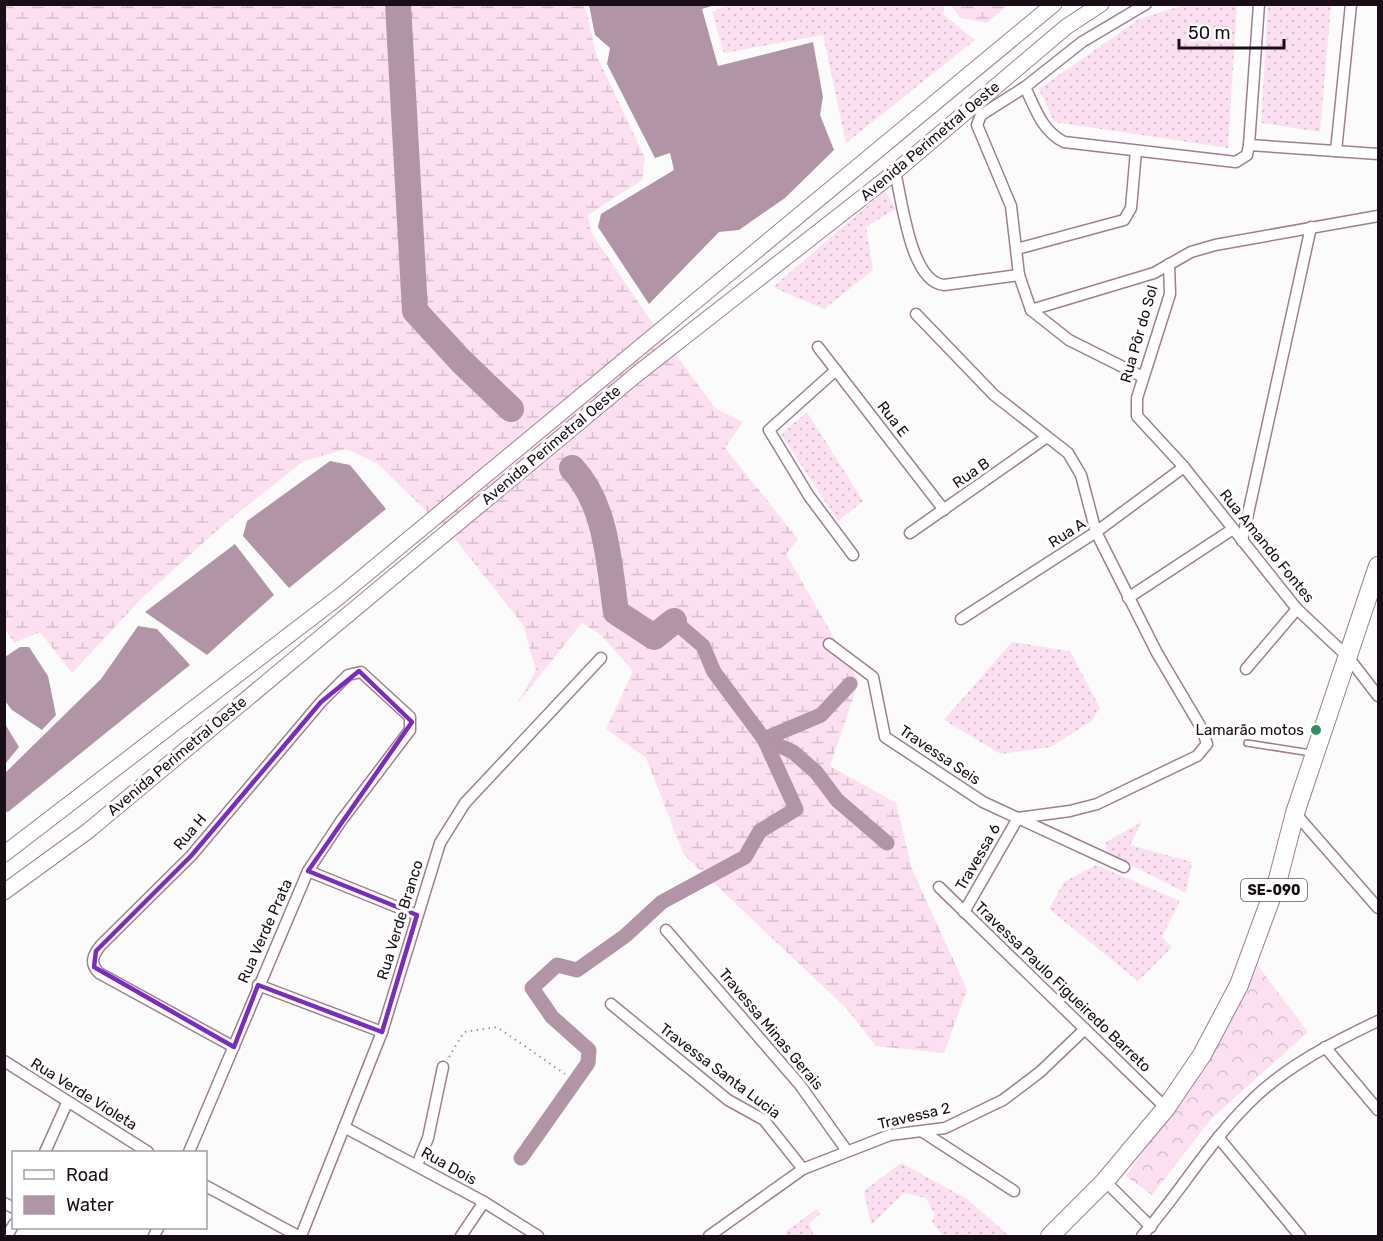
<svg xmlns="http://www.w3.org/2000/svg" width="1383" height="1241" viewBox="0 0 1383 1241" font-family="Rubik,sans-serif">
<defs>
<pattern id="grass-dots" width="8" height="8" patternUnits="userSpaceOnUse" patternTransform="scale(1.5)"><rect width="8" height="8" fill="#fce0f1"/><path d="M2 2h.1M6 6h.1" fill="none" stroke="#d7bfce" stroke-width="1.8" stroke-linecap="round"/></pattern>
<pattern id="forest-crowns" width="20" height="18" patternUnits="userSpaceOnUse" patternTransform="scale(1.5)"><rect width="20" height="18" fill="#fce0f1"/><path d="M2 6a3 3 0 1 1 6 0M12 15a3 3 0 1 1 6 0" fill="none" stroke="#d7bfce"/></pattern>
<pattern id="wetland-marsh" width="20" height="14" patternUnits="userSpaceOnUse" patternTransform="scale(1.5)"><rect width="20" height="14" fill="#fce0f1"/><path d="M1 5h8M5 5V1M11 12h8M15 12V8" fill="none" stroke="#d7bfce"/></pattern>
</defs>
<rect width="100%" height="100%" fill="#fbfbfb"/>
<!-- grass -->
<g fill="url(#grass-dots)">
<path d="M 728,4 L 945,5 L 943,14 L 975,40 L 846,143 L 823,35 L 724,53 L 712,12 Z"/>
<path d="M 1188,4 L 1237,5 L 1228,148 L 1054,122 L 1039,89 L 1139,19 Z"/>
<path d="M 1268,5 L 1331,5 L 1320,132 L 1261,123 Z"/>
<path d="M 885,191 L 896,209 L 866,227 L 873,270 L 824,309 L 773,287 Z"/>
<path d="M 807,412 L 863,501 L 838,521 L 781,434 Z"/>
<path d="M 1012,642 L 1070,651 L 1100,708 L 1092,721 L 1051,747 L 1001,754 L 944,720 Z"/>
<path d="M 1142,822 L 1130,845 L 1192,862 L 1186,893 L 1107,853 L 1106,842 Z"/>
<path d="M 1096,865 L 1180,901 L 1162,937 L 1172,947 L 1138,981 L 1049,909 L 1064,882 Z"/>
<path d="M 901,1163 L 967,1199 L 1009,1236 L 943,1236 L 932,1222 L 935,1215 L 926,1198 L 904,1193 L 871,1225 L 864,1191 Z"/>
<path d="M 817,1209 L 820,1214 L 809,1223 L 814,1236 L 788,1236 L 785,1232 Z"/>
</g>
<!-- forest -->
<path fill="url(#forest-crowns)" d="M 1258,966 L 1308,1032 L 1212,1118 L 1152,1195 L 1126,1176 L 1216,1048 Z"/>
<!-- wetland -->
<g fill="url(#wetland-marsh)">
<path d="M 5,5 L 585,5 L 596,54 L 645,158 L 642,180 L 588,215 L 591,232 L 647,315 L 715,408 L 743,422 L 725,448 L 798,539 L 786,554 L 859,681 L 830,766 L 896,803 L 912,869 L 967,990 L 944,1053 L 876,1046 L 845,1007 L 684,855 L 646,758 L 606,729 L 633,671 L 601,635 L 582,623 L 517,704 L 536,670 L 523,625 L 456,540 L 377,463 L 346,449 L 304,461 L 223,525 L 142,598 L 72,673 L 40,632 L 14,643 L 5,628 Z"/>
<path d="M 951,5 L 1008,5 L 987,23 L 960,18 Z"/>
</g>
<!-- water -->
<g fill="#b194a6">
<path d="M 589,5 L 715,5 L 702,9 L 718,66 L 813,42 L 823,97 L 820,115 L 834,150 L 785,198 L 739,230 L 719,232 L 649,304 L 598,227 L 601,214 L 674,170 L 670,153 L 655,158 L 607,64 L 610,48 L 595,35 Z"/>
<path d="M 330,461 L 350,465 L 386,509 L 289,588 L 243,536 L 247,521 Z"/>
<path d="M 235,544 L 274,595 L 207,655 L 145,612 Z"/>
<path d="M 138,626 L 157,629 L 190,665 L 8,812 L 5,811 L 5,773 L 101,679 Z"/>
<path d="M 20,647 L 29,647 L 48,676 L 56,715 L 42,730 L 12,710 L 5,701 L 5,657 Z"/>
<path d="M 5,724 L 19,747 L 5,764 L 4,764 Z"/>
</g>
<g fill="none" stroke-linecap="round" stroke-linejoin="round">
<!-- canal -->
<g stroke="#b194a6" stroke-width="15">
<path d="M 764,739 L 793,752 L 816,772 L 837,800 L 887,843"/>
<path d="M 764,739 L 821,715 L 850,684"/>
<path d="M 521,1158 L 588,1063 L 589,1050 L 552,1017 L 532,988 L 557,965 L 577,970 L 625,936 L 662,902 L 745,857 L 760,831 L 796,809 L 764,739 L 714,672 L 703,646 L 674,621"/>
</g>
<!-- river -->
<g stroke="#b194a6" stroke-width="26">
<path d="M 398,4 L 415,311 L 461,361 L 511,409"/>
<path d="M 572,468 C 607,505 609,564 616,612 L 654,637 L 674,621"/>
</g>
<defs>
<path id="lane" d="M 1247,743 L 1311,753"/>
<g id="street">
<path d="M 1025,87 C 1035,108 1042,131 1064,142 L 1236,162 L 1247,155 L 1249,145 L 1259,4"/>
<path d="M 1249,145 L 1378,154"/>
<path d="M 1336,151 L 1351,4"/>
<path d="M 895,172 C 902,199 910,282 944,285 L 1019,275"/>
<path d="M 1017,249 L 1124,220 L 1131,208 L 1136,151"/>
<path d="M 1169,264 L 1170,294 L 1137,398 L 1137,416 L 1184,467 L 1297,609 L 1348,657 L 1378,696"/>
<path d="M 1031,310 L 1154,273 L 1191,252 L 1215,245 L 1378,216"/>
<path d="M 916,314 L 994,395 L 1068,453 L 1081,475 L 1096,532 L 1157,653 L 1202,729 L 1207,744 L 1197,756 L 1097,804 L 1070,811 L 1018,818"/>
<path d="M 818,347 L 944,510"/>
<path d="M 836,370 L 769,430 L 809,496 L 853,555"/>
<path d="M 1143,377 L 1069,340 L 1031,310 L 1019,275 L 1011,206 L 977,125 L 981,115 L 1025,87 L 1082,42 L 1146,4"/>
<path d="M 910,533 L 1047,437"/>
<path d="M 1242,541 L 1311,227"/>
<path d="M 1128,598 L 1233,529"/>
<path d="M 961,619 L 1096,532 L 1184,467"/>
<path d="M 829,644 L 873,677 L 885,737 L 983,802 L 1124,867"/>
<path d="M 1246,669 L 1297,609"/>
<path d="M 1295,813 L 1378,908"/>
<path d="M 308,871 L 417,915"/>
<path d="M 939,887 L 1166,1108"/>
<path d="M 964,912 L 1018,818"/>
<path d="M 666,930 L 800,1085 L 847,1151"/>
<path d="M 258,985 L 382,1032"/>
<path d="M 611,1004 L 728,1100 L 764,1120 L 803,1169"/>
<path d="M 1325,1047 L 1378,1110"/>
<path d="M 4,1061 L 148,1152"/>
<path d="M 344,1127 L 484,1202 L 538,1236"/>
<path d="M 923,1132 L 1014,1191"/>
<path d="M 1218,1137 L 1300,1236"/>
<path d="M 45,1152 L 67,1103"/>
<path d="M 189,1152 L 308,871 L 341,821 L 410,730 L 410,717 L 361,672 L 348,675 L 321,702 L 191,856 L 101,945 C 93,955 89,963 99,973 L 234,1047"/>
<path d="M 417,1165 L 428,1138 L 443,1067"/>
<path d="M 1105,1181 L 1151,1227"/>
<path d="M 206,1186 L 298,1236"/>
<path d="M 4,1203 L 14,1208"/>
<path d="M 7,1236 L 14,1224"/>
<path d="M 154,1236 L 158,1228"/>
<path d="M 301,1236 L 382,1032 L 440,843 L 465,803 L 601,658"/>
<path d="M 461,1236 L 484,1202"/>
<path d="M 709,1236 L 803,1169 L 890,1135 L 945,1128 L 1003,1100 L 1040,1072 L 1085,1029"/>
<path d="M 1142,1236 C 1179,1194 1208,1144 1248,1104 C 1284,1067 1332,1043 1378,1021"/>
</g>
<g id="secondary">
<path d="M 4,854 L 340,596 L 1054,4"/>
<path d="M 4,892 L 88,831 L 637,374 L 895,172 L 1066,27 L 1101,4"/>
</g>
<path id="primary" d="M 1050,1236 L 1105,1181 L 1166,1108 L 1202,1055 L 1239,985 L 1278,879 L 1295,813 L 1378,566"/>
</defs>
<!-- lane casing -->
<use href="#lane" stroke="#9f7e93" stroke-width="8"/>
<!-- street casing -->
<use href="#street" stroke="#9f7e93" stroke-width="13"/>
<!-- secondary casing -->
<use href="#secondary" stroke="#9f7e93" stroke-width="17"/>
<!-- primary casing -->
<use href="#primary" stroke="#9f7e93" stroke-width="20"/>
<!-- path -->
<path stroke="#9c979a" stroke-width="2" stroke-dasharray="1.5 4.5" stroke-linecap="butt" d="M 449,1057 L 464,1032 L 497,1027 L 565,1074"/>
<!-- lane -->
<use href="#lane" stroke="#fff" stroke-width="5"/>
<!-- street -->
<use href="#street" stroke="#fff" stroke-width="10"/>
<!-- secondary -->
<use href="#secondary" stroke="#fff" stroke-width="15"/>
<!-- primary -->
<use href="#primary" stroke="#fff" stroke-width="18"/>
</g>
<!-- marked area -->
<path fill="none" stroke="#7b2cbf" stroke-width="4.5" stroke-linejoin="round" d="M 359,671 L 412,722 L 308,871 L 417,915 L 382,1032 L 258,985 L 234,1047 L 94,967 L 96,951 L 191,856 L 321,702 Z"/>
<!-- markers -->
<circle fill="#328d64" stroke="#fff" stroke-width="2" cx="1316" cy="730" r="6"/>
<g text-anchor="middle" dominant-baseline="central" stroke-width="6" stroke-linejoin="round" paint-order="stroke">
<!-- shield labels -->
<rect fill="#fff" stroke="#5f565c" stroke-width="1.5" x="1241" y="879" width="66" height="22" rx="4.5"/>
<g font-size="14" font-weight="bold" fill="#1a0e16">
<text x="1274" y="890">SE-090</text>
</g>
<!-- street labels -->
<g font-size="15" fill="#1a0e16" stroke="#fff">
<text transform="translate(930 141) rotate(-40)">Avenida Perimetral Oeste</text>
<text transform="translate(1139 334) rotate(-74)">Rua Pôr do Sol</text>
<text transform="translate(893 419) rotate(52)">Rua E</text>
<text transform="translate(551 445) rotate(-40)">Avenida Perimetral Oeste</text>
<text transform="translate(971 473) rotate(-35)">Rua B</text>
<text transform="translate(1067 533) rotate(-33)">Rua A</text>
<text transform="translate(1267 546) rotate(51)">Rua Amando Fontes</text>
<text transform="translate(940 755) rotate(34)">Travessa Seis</text>
<text transform="translate(177 756) rotate(-40)">Avenida Perimetral Oeste</text>
<text transform="translate(190 832) rotate(-50)">Rua H</text>
<text transform="translate(978 857) rotate(-60)">Travessa 6</text>
<text transform="translate(400 920) rotate(-73)">Rua Verde Branco</text>
<text transform="translate(265 931) rotate(-66)">Rua Verde Prata</text>
<text transform="translate(1063 987) rotate(44)">Travessa Paulo Figueiredo Barreto</text>
<text transform="translate(771 1029) rotate(50)">Travessa Minas Gerais</text>
<text transform="translate(720 1071) rotate(37)">Travessa Santa Lucia</text>
<text transform="translate(84 1094) rotate(32)">Rua Verde Violeta</text>
<text transform="translate(914 1116) rotate(-13)">Travessa 2</text>
<text transform="translate(449 1166) rotate(29)">Rua Dois</text>
</g>
<!-- poi labels -->
<g font-size="15" fill="#1a0e16" stroke="#fff" text-anchor="end">
<text x="1304" y="730">Lamarão motos</text>
</g>
</g>
<!-- border -->
<rect width="1383" height="1241" fill="none" stroke="#1a0e16" stroke-width="12"/>
<!-- legend -->
<rect x="12" y="1151" width="195" height="78" fill="#ffffff" stroke="#a39fa2" stroke-width="1.5"/>
<rect x="24" y="1170" width="30" height="9" fill="#ffffff" stroke="#a39fa2" stroke-width="1.5"/>
<text x="66" y="1181" font-size="18" fill="#1a0e16">Road</text>
<rect x="24" y="1196" width="30" height="18" fill="#b194a6" stroke="#a39fa2" stroke-width="1.5"/>
<text x="66" y="1211" font-size="18" fill="#1a0e16">Water</text>
<!-- scale -->
<path d="M1179 39v9h105v-9" fill="none" stroke="#1a0e16" stroke-width="3"/>
<text x="1188" y="39" font-size="18" fill="#1a0e16" stroke="#ffffff" stroke-width="4.5" paint-order="stroke">50 m</text>
</svg>
